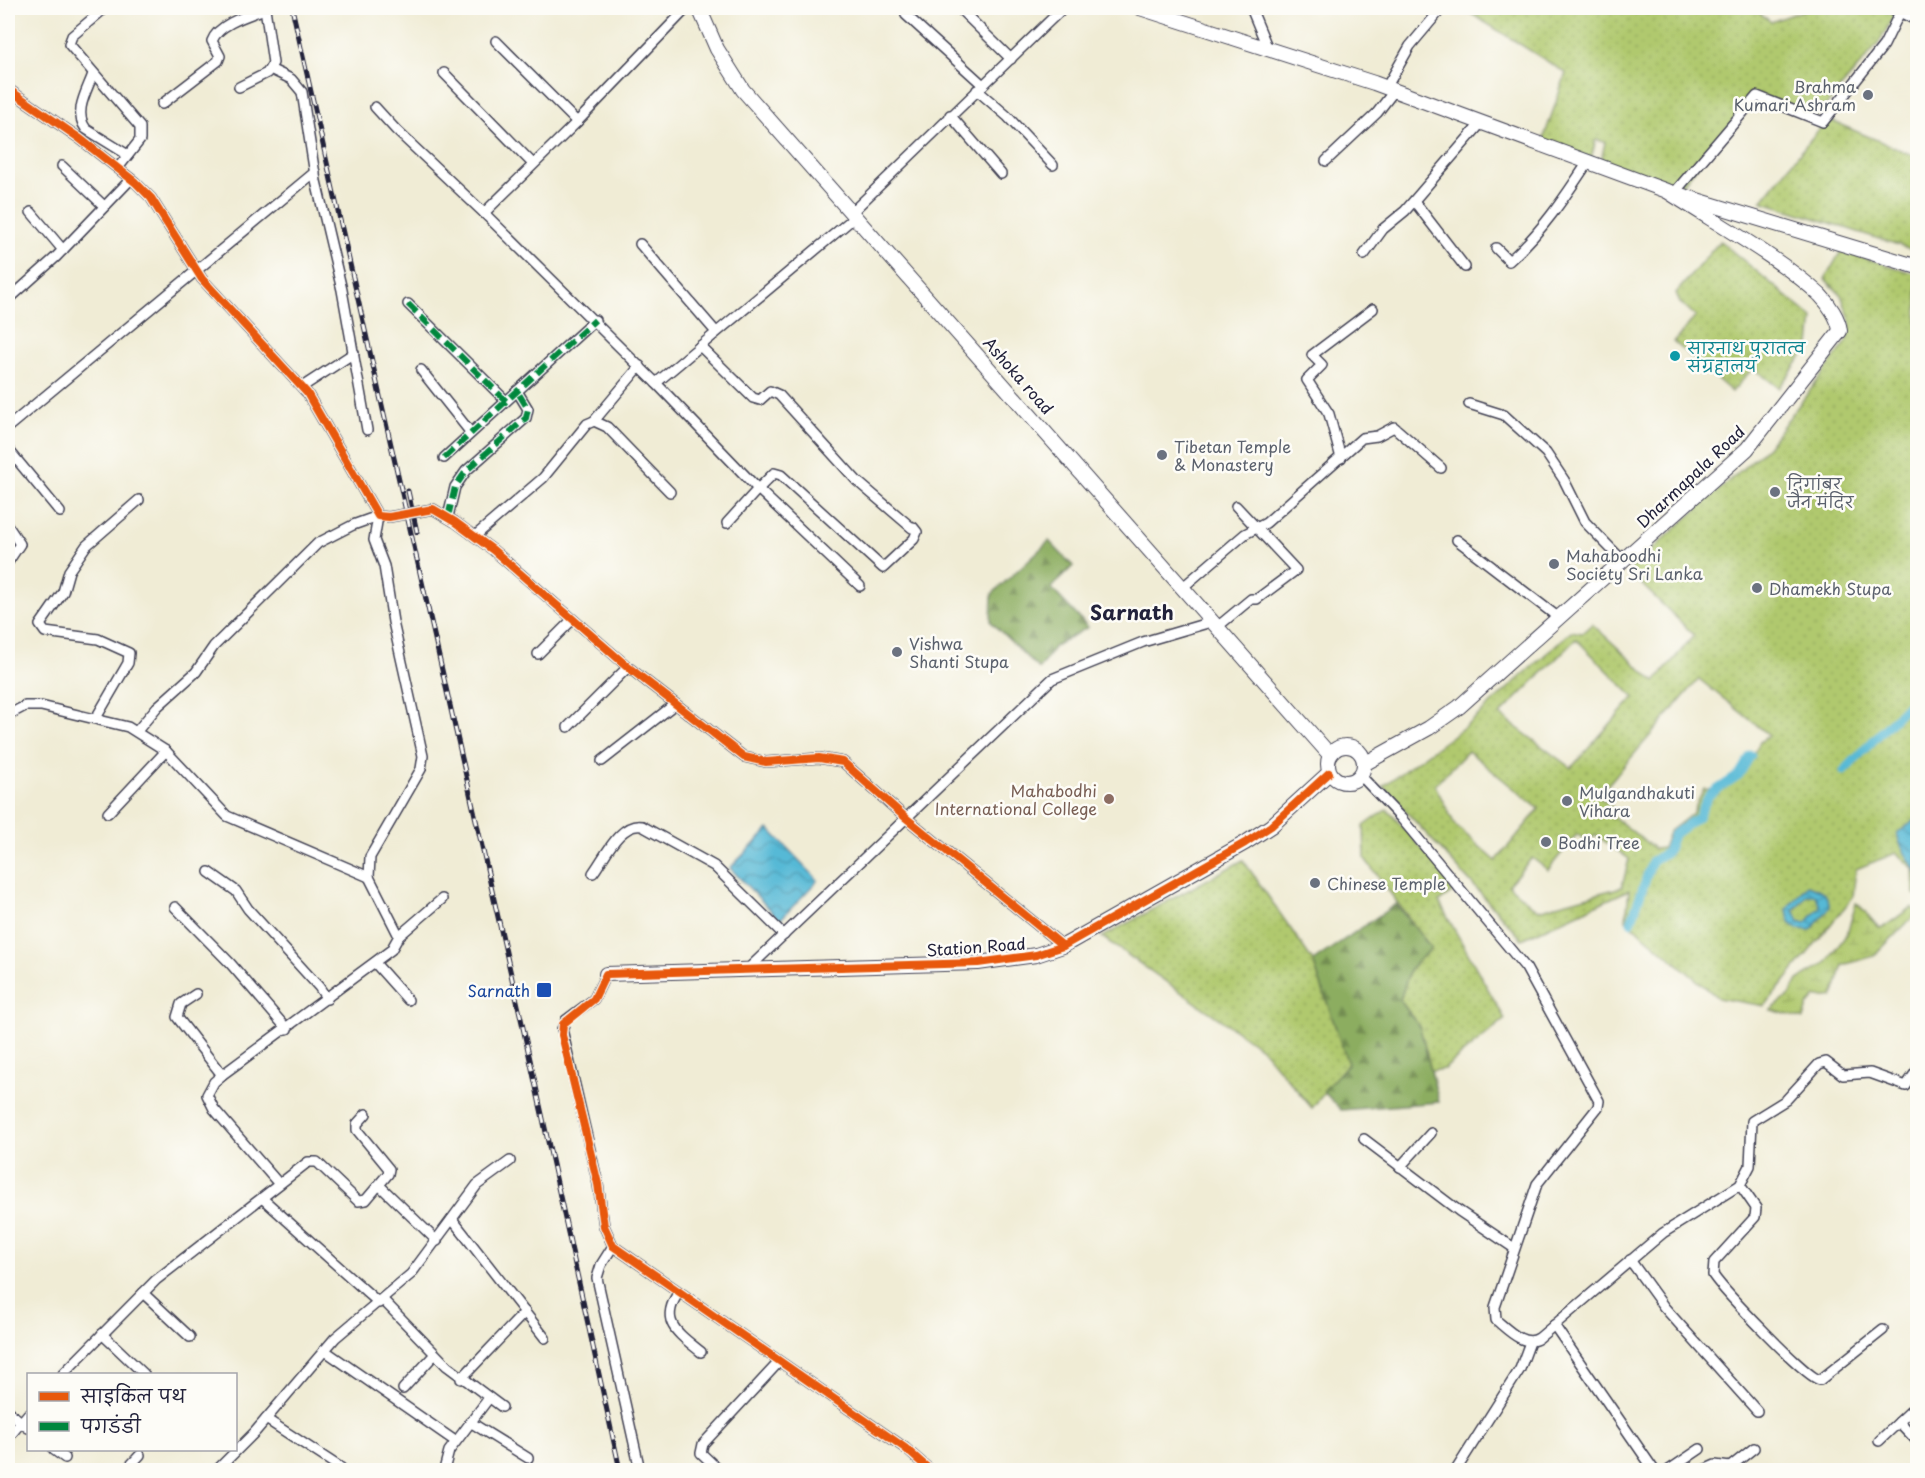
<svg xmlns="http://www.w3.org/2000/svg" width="1925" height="1478" viewBox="0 0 1925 1478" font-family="'Playpen Sans','Playpen Sans Deva',sans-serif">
<defs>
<pattern id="green-dots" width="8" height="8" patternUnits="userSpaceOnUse" patternTransform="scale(1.5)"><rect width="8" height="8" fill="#b0c96e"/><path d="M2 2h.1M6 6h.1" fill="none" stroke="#97ac60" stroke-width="1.8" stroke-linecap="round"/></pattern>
<pattern id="forest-firs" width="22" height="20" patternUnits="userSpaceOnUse" patternTransform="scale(1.5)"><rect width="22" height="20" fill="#8cad61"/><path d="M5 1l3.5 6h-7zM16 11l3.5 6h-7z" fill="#728c51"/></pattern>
<pattern id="wetland-marsh" width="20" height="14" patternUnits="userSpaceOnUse" patternTransform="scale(1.5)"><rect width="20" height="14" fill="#b0c96e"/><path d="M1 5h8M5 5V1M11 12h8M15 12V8" fill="none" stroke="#97ac60"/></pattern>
<pattern id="water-waves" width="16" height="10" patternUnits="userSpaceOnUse" patternTransform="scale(1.5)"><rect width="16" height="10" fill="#57b9d6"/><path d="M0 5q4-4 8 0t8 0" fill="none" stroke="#4896af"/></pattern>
</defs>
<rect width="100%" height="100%" fill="#fdfcf7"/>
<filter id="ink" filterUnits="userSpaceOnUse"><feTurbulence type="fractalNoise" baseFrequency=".0167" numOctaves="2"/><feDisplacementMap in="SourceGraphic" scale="12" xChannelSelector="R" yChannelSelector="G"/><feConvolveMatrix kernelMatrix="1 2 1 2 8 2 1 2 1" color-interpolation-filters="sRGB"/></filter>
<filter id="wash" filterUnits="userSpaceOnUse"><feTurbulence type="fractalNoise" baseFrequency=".008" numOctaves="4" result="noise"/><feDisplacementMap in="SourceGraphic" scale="24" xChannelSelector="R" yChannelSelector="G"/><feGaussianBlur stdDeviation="1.35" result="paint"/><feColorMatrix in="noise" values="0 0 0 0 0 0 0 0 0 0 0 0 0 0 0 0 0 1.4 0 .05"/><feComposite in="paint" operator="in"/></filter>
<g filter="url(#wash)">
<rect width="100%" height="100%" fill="#f0ecd5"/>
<!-- green -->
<g fill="url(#green-dots)" stroke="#697654" stroke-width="1.5" fill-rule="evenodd">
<path d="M 1462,8 L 1753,8 L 1771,22 L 1810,8 L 1881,8 L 1895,15 L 1878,44 L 1817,116 L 1755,94 L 1679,189 L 1601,161 L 1605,142 L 1596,140 L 1591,158 L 1543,140 L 1566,73 Z"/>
<path d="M 1827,119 L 1917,157 L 1917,251 L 1761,201 Z"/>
<path d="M 1720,241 L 1813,318 L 1810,345 L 1779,388 L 1753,368 L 1732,392 L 1674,342 L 1696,316 L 1680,303 L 1676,293 Z"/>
<path d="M 1841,251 L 1917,274 L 1917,895 L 1914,894 L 1913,868 L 1896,853 L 1856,869 L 1853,897 L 1765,1006 L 1718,998 L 1626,920 L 1629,890 L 1522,939 L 1383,786 L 1471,722 L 1571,631 L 1582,633 L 1592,624 L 1655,682 L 1694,635 L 1628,571 L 1767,447 L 1846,343 L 1851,322 L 1841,295 L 1825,279 ZM 1576,639 L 1634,697 L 1571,768 L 1500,715 ZM 1699,679 L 1769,735 L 1760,742 L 1743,772 L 1720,792 L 1704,789 L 1692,814 L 1669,832 L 1663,848 L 1655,849 L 1610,814 L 1613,808 L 1598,796 ZM 1468,751 L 1539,809 L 1496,861 L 1455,825 L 1435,785 ZM 1577,834 L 1588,842 L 1596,835 L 1629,859 L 1622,887 L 1538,910 L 1508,885 L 1532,858 L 1548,870 Z"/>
<path d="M 1387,809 L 1457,889 L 1439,902 L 1505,1019 L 1444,1069 L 1431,1071 L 1420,1028 L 1400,1000 L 1410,969 L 1431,948 L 1365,859 L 1364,826 Z"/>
<path d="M 1243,860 L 1313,961 L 1348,1064 L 1312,1108 L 1261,1048 L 1102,937 Z"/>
</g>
<!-- forest -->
<g fill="url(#forest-firs)" stroke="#57684e" stroke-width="1.5">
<path d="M 1049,541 L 1073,566 L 1051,588 L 1088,627 L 1055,646 L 1039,669 L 991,622 L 992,594 Z"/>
<path d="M 1396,904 L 1431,948 L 1410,969 L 1400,1000 L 1420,1028 L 1439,1102 L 1341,1110 L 1323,1091 L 1348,1064 L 1313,961 Z"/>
</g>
<!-- wetland -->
<path fill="url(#wetland-marsh)" stroke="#697654" stroke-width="1.5" d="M 1856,903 C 1864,908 1870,920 1880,928 C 1897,921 1898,914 1913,907 L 1917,913 L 1874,956 L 1843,965 L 1833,997 L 1816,997 L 1808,1006 L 1804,1019 L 1771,1010 L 1790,995 L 1798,980 L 1826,963 L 1847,934 Z"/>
<!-- water -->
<g fill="url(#water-waves)" stroke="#3c6e88" stroke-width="1.5" fill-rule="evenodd">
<path d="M 1917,819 L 1917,873 C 1909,858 1900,849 1897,833 Z"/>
<path d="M 769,829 L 818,880 L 780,920 L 730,868 Z"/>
<path d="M 1807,885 C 1821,889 1827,893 1830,907 L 1811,930 L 1798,929 L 1789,922 L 1787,909 ZM 1807,895 L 1816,895 L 1820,907 L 1806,923 L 1799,921 L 1794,910 Z"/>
</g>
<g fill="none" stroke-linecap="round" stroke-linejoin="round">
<!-- canal -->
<g stroke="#57b9d6" stroke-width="9">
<path d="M 1844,771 L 1918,694"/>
<path d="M 1631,922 L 1652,861 L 1667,852 L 1673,835 L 1698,817 L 1709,795 L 1739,775 L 1751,755"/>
</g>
</g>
</g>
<g filter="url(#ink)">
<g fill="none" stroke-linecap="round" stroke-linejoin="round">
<defs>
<g id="street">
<path d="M 105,8 L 72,36 L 69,44 L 140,127 L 140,140 L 118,168"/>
<path d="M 687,8 L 577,122 L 484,213 L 656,383 L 856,216"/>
<path d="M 1251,8 L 1268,49"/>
<path d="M 1891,8 L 1918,21"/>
<path d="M 962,11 L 1011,59"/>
<path d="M 906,15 L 983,85"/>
<path d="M 496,41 L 577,122"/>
<path d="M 270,69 L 291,79 L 302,92 L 316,181 L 342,290 L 367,430"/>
<path d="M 444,73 L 533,164"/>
<path d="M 93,74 C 87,91 73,112 86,129 L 128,155"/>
<path d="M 239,87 L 267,73 L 273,63 L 265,8"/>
<path d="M 1386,88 L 1410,46 L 1442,8"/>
<path d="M 8,89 L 79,138 L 135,182 L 151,198 L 202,279 L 307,393 L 378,516 L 389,517 L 433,509 L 455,522 L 493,550 L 628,667 L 744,757 L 766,762 L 819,758 L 843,762 L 906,818 L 1063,946"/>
<path d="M 977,90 L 1007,116 L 1053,165"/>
<path d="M 162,104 L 218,61 L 220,56 L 212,41 C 218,24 249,15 265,9"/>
<path d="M 375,107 L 396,130 L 484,213"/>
<path d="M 950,115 L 1001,174"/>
<path d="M 1326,161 L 1377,113 L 1394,91"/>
<path d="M 62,166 L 104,206"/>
<path d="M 1674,193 L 1757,96 L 1823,122 L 1884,45 L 1902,8"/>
<path d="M 1414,201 L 1465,267"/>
<path d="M 31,212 L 63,250"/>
<path d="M 852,212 L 1063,8"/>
<path d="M 640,244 L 716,332"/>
<path d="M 1496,248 L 1509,261 C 1541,233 1565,197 1588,162"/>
<path d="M 1364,255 L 1383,229 L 1405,211 L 1481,123"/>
<path d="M 8,300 L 56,257 L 131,179"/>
<path d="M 408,304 L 506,401"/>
<path d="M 700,346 L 753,398 L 760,400 L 770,391 L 779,395 L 857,481 L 912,528"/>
<path d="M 421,370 L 471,433"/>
<path d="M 656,383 L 758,489 L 774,473 L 781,475 L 883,568 L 914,539 L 917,532 L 913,527"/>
<path d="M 302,387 L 354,353"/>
<path d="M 1469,404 L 1504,415 L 1546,453 L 1564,480 L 1585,522 L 1623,561"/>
<path d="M 594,421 L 640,366"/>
<path d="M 8,427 L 315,172"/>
<path d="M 8,449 L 60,512"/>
<path d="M 444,458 L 595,320"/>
<path d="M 1341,458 L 1329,414 L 1307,380 L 1322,365 L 1312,355 L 1373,309"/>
<path d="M 448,517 L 455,487 L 466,471 L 526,418 L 528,409 L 517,391"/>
<path d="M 727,523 L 758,489 L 860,586"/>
<path d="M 8,526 L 20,544 L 8,562"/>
<path d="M 475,536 L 543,478 L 587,424 L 594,421 L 607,427 L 670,492"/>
<path d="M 1457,540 L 1559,618"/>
<path d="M 1182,588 L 1245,534 L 1266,523 L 1362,438 L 1377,436 L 1394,427 L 1441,468"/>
<path d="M 1216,628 L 1251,599 L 1257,599 L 1296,570 L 1236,506"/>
<path d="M 538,654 L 572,620"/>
<path d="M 8,715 L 25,706 L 41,706 L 128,727 L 166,751 L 227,816 L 369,877"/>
<path d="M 96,718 L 128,663 L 129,653 L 98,639 L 45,632 L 40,625 L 63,592 L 69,571 L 86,546 L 139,500"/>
<path d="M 568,727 L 628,667"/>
<path d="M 137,731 L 157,707 L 196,672 L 214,646 L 318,543 L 353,525 L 378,516 L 374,540 L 384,566 L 393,622 L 423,756 L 421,769 L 370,857 L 369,877 L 399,936 L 391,950 L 222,1075 L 214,1082 L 207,1095 L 214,1109 L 279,1184"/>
<path d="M 602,761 L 675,704"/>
<path d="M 1360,775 L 1401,818 L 1526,968 L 1599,1101 L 1598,1107 L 1537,1184 L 1495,1307 L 1496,1320 C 1508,1330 1525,1348 1539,1338 L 1663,1233 L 1740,1185 L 1750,1166 L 1752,1121 L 1786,1100 L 1819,1064 L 1826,1062 L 1843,1075 L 1870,1073 L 1906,1086 L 1918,1069"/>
<path d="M 108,813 L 166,751"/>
<path d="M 209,872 L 236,891 L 248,909 L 319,987 L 327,999"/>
<path d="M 593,873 C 605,857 620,822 642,826 L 714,866 L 784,935"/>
<path d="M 175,907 L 230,963 L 287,1029"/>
<path d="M 399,936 L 442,899"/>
<path d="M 375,963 L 408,1000"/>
<path d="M 748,969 L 1052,679 L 1143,642 L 1211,622"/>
<path d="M 606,974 L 594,999 L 566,1020 L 562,1029 L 598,1184 L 604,1226 L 613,1246 L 905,1448 L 930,1470"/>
<path d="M 196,994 L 181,1004 L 177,1017 L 222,1075"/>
<path d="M 1364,1139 L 1459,1211 L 1514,1248"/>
<path d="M 1400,1167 L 1431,1133"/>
<path d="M 379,1185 L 437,1241"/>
<path d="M 1740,1185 L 1756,1208 L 1755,1217 L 1714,1262 L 1713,1275 C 1724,1291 1806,1378 1820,1380 L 1883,1330"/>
<path d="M 262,1198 L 379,1303"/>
<path d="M 452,1219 L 545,1338"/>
<path d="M 613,1246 L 601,1265 L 597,1278 L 640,1470"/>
<path d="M 1630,1260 L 1664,1307 L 1757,1411"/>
<path d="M 679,1292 C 658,1322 678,1333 701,1352"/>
<path d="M 143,1293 L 190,1337"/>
<path d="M 383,1300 L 447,1366 L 502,1407"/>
<path d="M 1554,1325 L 1654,1470"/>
<path d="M 102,1334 L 144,1374"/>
<path d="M 324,1350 L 455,1441"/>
<path d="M 63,1374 L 156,1280 L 308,1162 L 317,1162 L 358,1201 L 366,1200 L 388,1174 L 389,1169 L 357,1130 L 357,1124 L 366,1114"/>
<path d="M 461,1379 L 525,1312"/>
<path d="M 403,1389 L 435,1354"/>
<path d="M 8,1411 L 28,1428"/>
<path d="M 266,1419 L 341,1468"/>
<path d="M 470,1422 L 528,1458"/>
<path d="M 1899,1422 L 1918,1442"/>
<path d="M 8,1438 L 28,1414"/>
<path d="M 1879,1441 L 1918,1404"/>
<path d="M 54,1450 L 65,1458"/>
<path d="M 126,1470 L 140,1455"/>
<path d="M 217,1470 L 255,1432 L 335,1338 L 411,1274 L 477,1185 L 510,1161"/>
<path d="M 444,1470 L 449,1451 L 489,1398"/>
<path d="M 719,1470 L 701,1453 L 703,1444 L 779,1362"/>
<path d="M 1456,1470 L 1520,1369 L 1530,1342"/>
<path d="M 1669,1470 L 1700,1449"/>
<path d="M 1704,1470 L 1715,1465 L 1730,1467 L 1754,1448"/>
</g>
<g id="secondary">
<path d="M 699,8 L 717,49 L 743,90 L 1330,755"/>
<path d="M 1140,8 L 1374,83 L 1667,191 L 1918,267"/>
<circle cx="1346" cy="764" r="18"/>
<path d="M 1364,764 L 1429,728 L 1459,707 L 1747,449 L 1840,331 C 1839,319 1829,304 1820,295 C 1780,258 1714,222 1667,191"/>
<path d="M 606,974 L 978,963 L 1036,955 L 1063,946 L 1245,843 L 1271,826 L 1329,773"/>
</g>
</defs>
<!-- street casing -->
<use href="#street" stroke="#414052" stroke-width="12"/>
<!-- secondary casing -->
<use href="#secondary" stroke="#414052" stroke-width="16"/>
<!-- street -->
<use href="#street" stroke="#fff" stroke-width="9"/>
<!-- secondary -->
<use href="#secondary" stroke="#fff" stroke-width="14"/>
<defs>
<g id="rail">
<path d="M 292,8 L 522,1023 L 620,1470"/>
<path d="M 408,491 L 417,532"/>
</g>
</defs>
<!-- rail casing -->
<use href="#rail" stroke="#22223b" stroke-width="5"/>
<!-- rail -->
<use href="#rail" stroke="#fdfcf7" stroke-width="3" stroke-dasharray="9" stroke-linecap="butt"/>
<!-- quiet -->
<g stroke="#00873e" stroke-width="6" stroke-dasharray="12 6" stroke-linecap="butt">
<path d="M 408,304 L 506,401"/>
<path d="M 444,458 L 595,320"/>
<path d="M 448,517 L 455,487 L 466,471 L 526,418 L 528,409 L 517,391"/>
</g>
<defs>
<g id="cycleway">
<path d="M 8,89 L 79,138 L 135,182 L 151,198 L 202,279 L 307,393 L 378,516 L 389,517 L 433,509 L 455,522 L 493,550 L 628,667 L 744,757 L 766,762 L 819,758 L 843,762 L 906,818 L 1063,946"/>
<path d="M 930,1470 L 905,1448 L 613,1246 L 604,1226 L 598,1184 L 562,1035 L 563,1024 L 594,999 L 606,974 L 978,963 L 1036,955 L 1063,946 L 1245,843 L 1271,826 L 1329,773"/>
</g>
</defs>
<!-- cycleway casing -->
<use href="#cycleway" stroke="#fdfcf7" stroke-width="11"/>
<!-- cycleway -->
<use href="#cycleway" stroke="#e8590c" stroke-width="8"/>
</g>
</g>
<!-- markers -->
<g fill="#6b7280" stroke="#fdfcf7" stroke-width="2">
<circle cx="1868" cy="95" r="6"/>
<circle cx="1162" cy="455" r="6"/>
<circle cx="1775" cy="492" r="6"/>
<circle cx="1554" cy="564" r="6"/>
<circle cx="1757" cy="588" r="6"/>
<circle cx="897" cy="652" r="6"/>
<circle cx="1567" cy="801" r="6"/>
<circle cx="1546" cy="842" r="6"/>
<circle cx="1315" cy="883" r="6"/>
</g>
<circle fill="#0f9aa8" stroke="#fdfcf7" stroke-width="2" cx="1675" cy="356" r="6"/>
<circle fill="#8d6e63" stroke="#fdfcf7" stroke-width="2" cx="1109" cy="799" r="6"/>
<rect fill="#1a4fb4" stroke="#fdfcf7" stroke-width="2" x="536" y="982" width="16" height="16" rx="3"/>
<g text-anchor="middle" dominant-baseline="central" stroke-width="5" stroke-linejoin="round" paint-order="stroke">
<!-- worship labels -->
<g font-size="16" fill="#5b616d" stroke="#fdfcf7" text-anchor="start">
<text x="1856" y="86" text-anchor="end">Brahma<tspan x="1856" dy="18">Kumari Ashram</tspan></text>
<text x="1174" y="446">Tibetan Temple<tspan x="1174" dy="18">&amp; Monastery</tspan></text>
<text x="1787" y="483">दिगांबर<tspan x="1787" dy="18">जैन मंदिर</tspan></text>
<text x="1566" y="555">Mahaboodhi<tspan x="1566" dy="18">Society Sri Lanka</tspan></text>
<text x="1769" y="588">Dhamekh Stupa</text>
<text x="909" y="643">Vishwa<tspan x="909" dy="18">Shanti Stupa</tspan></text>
<text x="1579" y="792">Mulgandhakuti<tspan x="1579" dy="18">Vihara</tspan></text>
<text x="1558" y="842">Bodhi Tree</text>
<text x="1327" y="883">Chinese Temple</text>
</g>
<!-- culture labels -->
<g font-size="16" fill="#0d838f" stroke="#fdfcf7" text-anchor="start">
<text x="1687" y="347">सारनाथ पुरातत्व<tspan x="1687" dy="18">संग्रहालय</tspan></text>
</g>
<!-- street labels -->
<g font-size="16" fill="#22223b" stroke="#fdfcf7">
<text transform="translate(1019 375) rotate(49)">Ashoka road</text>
<text transform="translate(1690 476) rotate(-43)">Dharmapala Road</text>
<text transform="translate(976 946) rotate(-4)">Station Road</text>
</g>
<!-- education labels -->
<g font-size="16" fill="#785e54" stroke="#fdfcf7" text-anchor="end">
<text x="1097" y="790">Mahabodhi<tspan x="1097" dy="18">International College</tspan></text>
</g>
<!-- transit labels -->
<g font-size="16" fill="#164399" stroke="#fdfcf7" text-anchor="end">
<text x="530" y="990">Sarnath</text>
</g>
<!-- quarter labels -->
<g font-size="20" font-weight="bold" fill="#22223b" stroke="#fdfcf7">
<text x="1132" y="612">Sarnath</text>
</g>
</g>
<!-- margin -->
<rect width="1925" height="1478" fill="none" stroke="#fdfcf7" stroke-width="30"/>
<!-- legend -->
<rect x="27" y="1373" width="210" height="78" fill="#fdfcf7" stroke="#a5a5ac" stroke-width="1.5"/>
<rect x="39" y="1392" width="30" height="9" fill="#e8590c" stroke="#a5a5ac" stroke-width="1.5"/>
<text x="81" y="1403" font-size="18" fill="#22223b">साइकिल पथ</text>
<rect x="39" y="1422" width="30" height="9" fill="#00873e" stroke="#a5a5ac" stroke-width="1.5"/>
<text x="81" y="1433" font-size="18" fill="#22223b">पगडंडी</text>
</svg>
